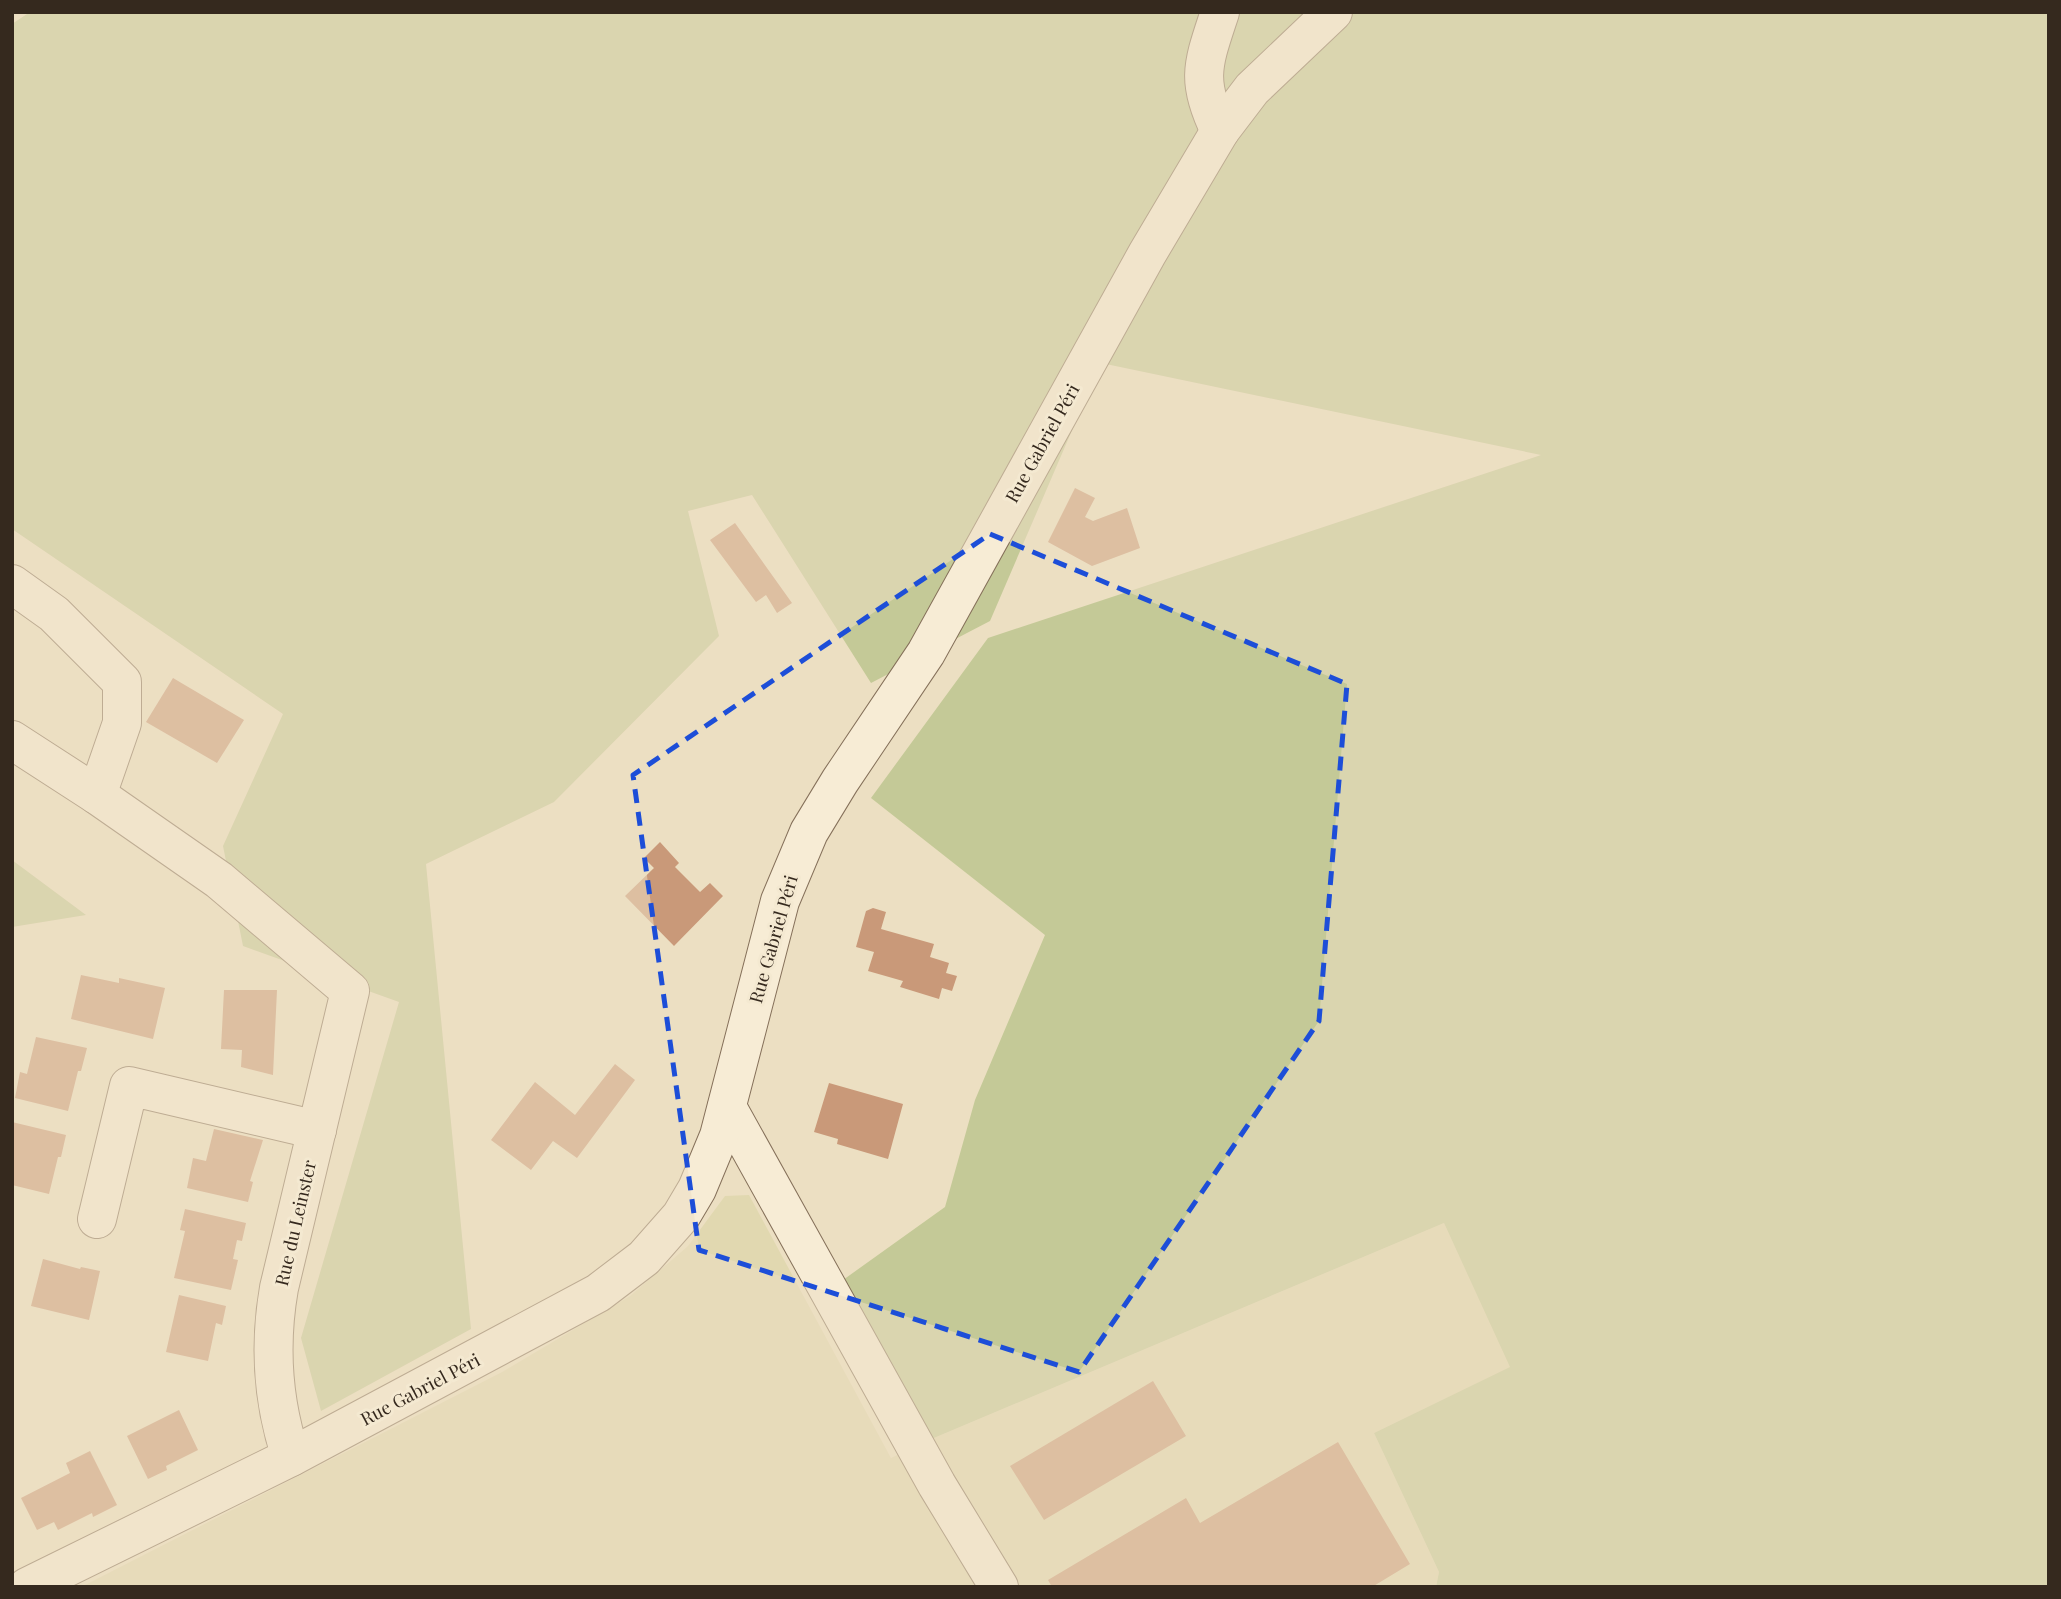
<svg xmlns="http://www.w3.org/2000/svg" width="2061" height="1599" viewBox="0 0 2061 1599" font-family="'Playfair Display',serif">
<rect width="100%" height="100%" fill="#ecdfc2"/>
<!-- farmland -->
<path fill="#e1d8b0" d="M 749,1195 L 891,1458 L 922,1443 L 1444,1223 L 1511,1367 L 1374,1433 L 1439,1572 L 1436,1587 L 81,1587 L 502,1372 L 630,1296 L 688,1246 L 725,1196 Z"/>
<!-- green -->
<g fill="#c4c997">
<path d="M 30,12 L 2049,12 L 2049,1587 L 1436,1587 L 1439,1572 L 1374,1433 L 1510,1367 L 1444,1223 L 922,1443 L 836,1285 L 945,1207 L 975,1100 L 1045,935 L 871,798 L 988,638 L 1541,455 L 1101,363 L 990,621 L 871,683 L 752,495 L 688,511 L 719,636 L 554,802 L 426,864 L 471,1329 L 321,1411 L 301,1338 L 399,1002 L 243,946 L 223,846 L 283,714 L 12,529 L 12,24 Z"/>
<path d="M 12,860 L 86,915 L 12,927 Z"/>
</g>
<!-- building -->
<g fill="#c99979">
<path d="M 1075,488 L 1095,498 L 1085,517 L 1093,521 L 1127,508 L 1140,548 L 1092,566 L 1048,542 Z"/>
<path d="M 735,523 L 792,603 L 777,613 L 766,595 L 756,602 L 710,540 Z"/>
<path d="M 173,678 L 244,720 L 217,763 L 146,722 Z"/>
<path d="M 660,842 L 679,863 L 675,867 L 700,892 L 710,883 L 723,896 L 674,946 L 625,896 L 654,868 L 644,858 Z"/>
<path d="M 873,908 L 886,912 L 881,929 L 934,944 L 930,957 L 949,963 L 946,973 L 957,976 L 952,991 L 942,988 L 939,999 L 900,987 L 903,981 L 868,971 L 874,952 L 856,947 L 866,911 Z"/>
<path d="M 81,975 L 119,983 L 119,978 L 165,988 L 153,1039 L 71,1019 Z"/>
<path d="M 224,990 L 277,990 L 273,1075 L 241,1067 L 242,1050 L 221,1049 Z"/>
<path d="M 36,1037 L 87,1048 L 81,1071 L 78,1071 L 68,1111 L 15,1098 L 20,1072 L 27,1074 Z"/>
<path d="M 615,1064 L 635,1080 L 577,1158 L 553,1141 L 531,1170 L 491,1140 L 535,1082 L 575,1115 Z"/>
<path d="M 829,1083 L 903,1104 L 888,1159 L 837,1144 L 838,1139 L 814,1132 Z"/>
<path d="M 12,1122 L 66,1135 L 61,1157 L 58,1157 L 49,1194 L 12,1185 Z"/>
<path d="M 214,1129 L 263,1140 L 250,1181 L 253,1182 L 248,1202 L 187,1188 L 193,1158 L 206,1161 Z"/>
<path d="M 185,1209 L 246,1223 L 242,1241 L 237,1240 L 233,1259 L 238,1260 L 231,1290 L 174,1278 L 185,1231 L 180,1230 Z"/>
<path d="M 43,1259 L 80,1269 L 81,1267 L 100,1271 L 89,1320 L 31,1306 Z"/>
<path d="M 179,1295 L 226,1306 L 222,1325 L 216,1323 L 208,1361 L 166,1352 Z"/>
<path d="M 1153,1381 L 1186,1436 L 1044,1520 L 1010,1466 Z"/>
<path d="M 179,1410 L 198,1450 L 166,1466 L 167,1470 L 148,1479 L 127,1436 Z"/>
<path d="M 1338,1442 L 1410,1564 L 1372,1587 L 1052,1587 L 1048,1580 L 1186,1498 L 1200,1523 Z"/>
<path d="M 90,1451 L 117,1505 L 93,1517 L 92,1513 L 58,1530 L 54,1522 L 37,1530 L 21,1498 L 70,1473 L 66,1463 Z"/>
</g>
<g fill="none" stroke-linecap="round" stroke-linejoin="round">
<defs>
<g id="minor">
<path d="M 1220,131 C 1195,80 1203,64 1220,12"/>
<path d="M 12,584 L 54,614 L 122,682 L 122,723 L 97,795"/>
<path d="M 12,740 L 97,795 L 219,880 L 350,991 L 279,1288 C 269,1345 273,1403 291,1457"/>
<path d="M 727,1107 L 937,1485 L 999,1587"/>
<path d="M 97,1219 L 129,1086 L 317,1130"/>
<path d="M 27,1587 L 291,1457 L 598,1293 L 644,1258 L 681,1216 L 697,1189 L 719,1136 L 780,901 L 809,832 L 840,781 L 926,653 L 1147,254 L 1220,131 L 1252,89 L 1333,12"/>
</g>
</defs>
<!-- minor casing -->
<use href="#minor" stroke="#85705a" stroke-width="40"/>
<!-- minor -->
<use href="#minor" stroke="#f7ecd5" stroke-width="38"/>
</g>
<!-- marked area -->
<path d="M0 0H2061V1599H0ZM 990,534 L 1347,684 L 1319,1021 L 1079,1372 L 699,1250 L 633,775 Z" fill="#ecdfc2" fill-opacity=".55" fill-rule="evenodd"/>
<path fill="none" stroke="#1d4ed8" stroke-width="5" stroke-dasharray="14 9" stroke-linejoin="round" d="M 990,534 L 1347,684 L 1319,1021 L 1079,1372 L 699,1250 L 633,775 Z"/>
<g text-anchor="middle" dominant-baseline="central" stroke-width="6" stroke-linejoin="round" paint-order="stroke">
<!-- street labels -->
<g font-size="18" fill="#35291e" stroke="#f4e9d1">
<text transform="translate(1042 443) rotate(-61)">Rue Gabriel Péri</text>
<text transform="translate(773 939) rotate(-74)">Rue Gabriel Péri</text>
<text transform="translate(295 1223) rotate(-77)">Rue du Leinster</text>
<text transform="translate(420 1389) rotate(-28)">Rue Gabriel Péri</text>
</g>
</g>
<!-- border -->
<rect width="2061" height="1599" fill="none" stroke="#35291e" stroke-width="28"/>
</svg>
